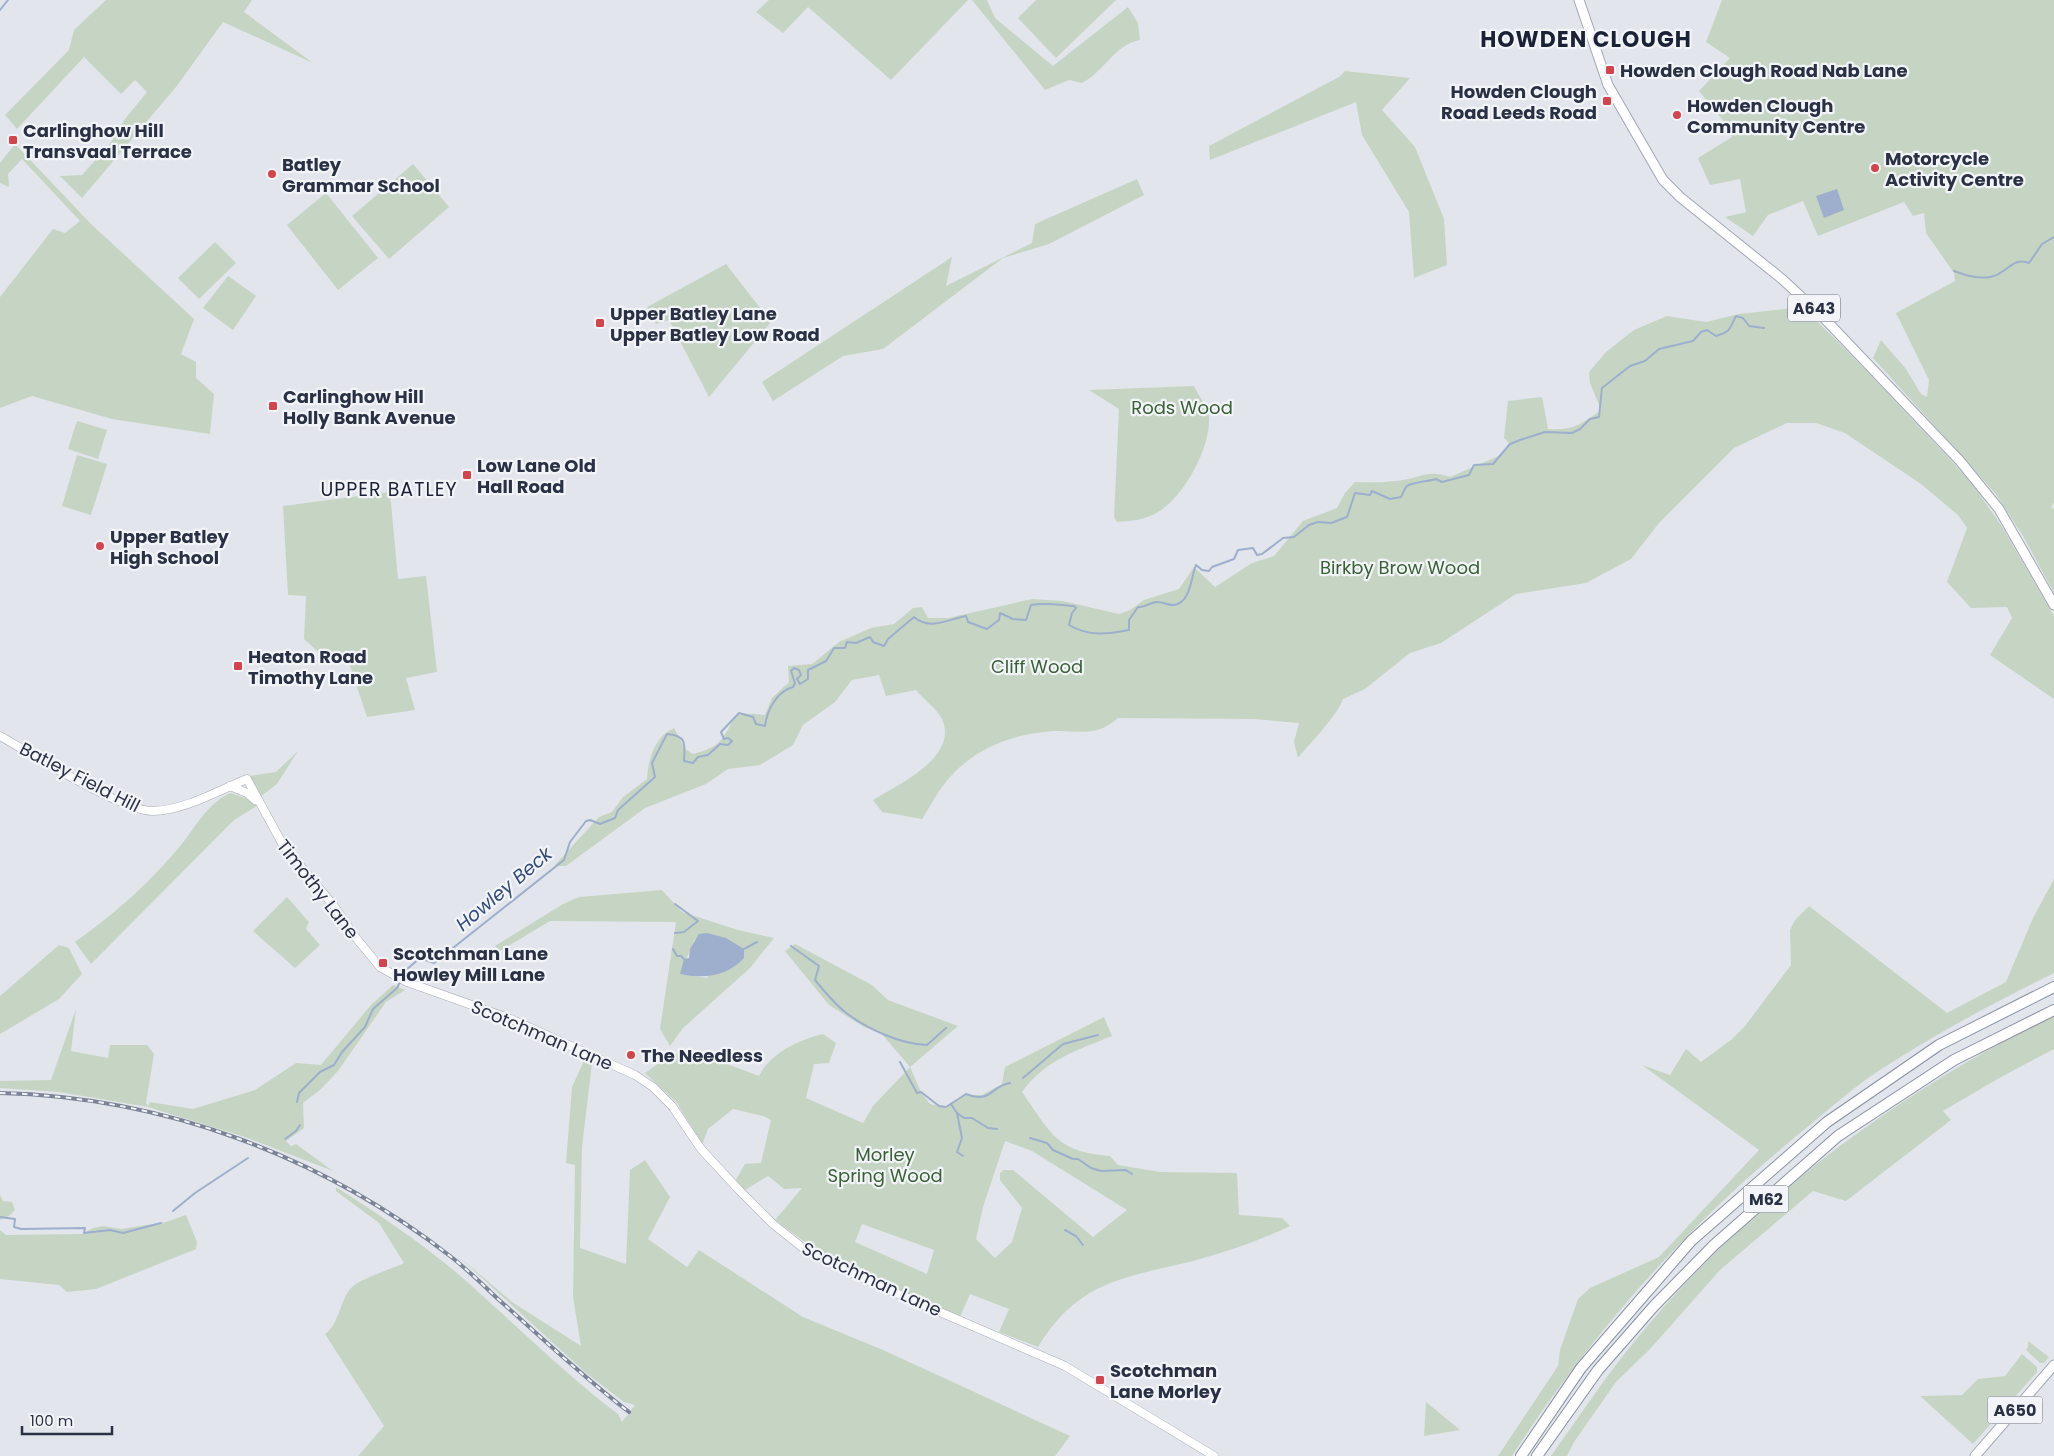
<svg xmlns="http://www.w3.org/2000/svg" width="2054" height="1456" viewBox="0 0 2054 1456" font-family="Poppins,sans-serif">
<rect width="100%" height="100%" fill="#e2e5eb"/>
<!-- green -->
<g fill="#c6d5c3" fill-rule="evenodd">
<path d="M 106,0 L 252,0 L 244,12 L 313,63 L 223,22 L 176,87 L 82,198 L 60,176 L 82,175 L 109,145 L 125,119 L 147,92 L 135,80 L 121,94 L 84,57 L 17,129 L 5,115 L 69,50 L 74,30 Z"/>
<path d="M 769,0 L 968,0 L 891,80 L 808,7 L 783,33 L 756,12 Z"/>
<path d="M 972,0 L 987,0 L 995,18 L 1053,66 L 1128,7 L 1138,23 L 1140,40 C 1114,45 1105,71 1082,83 L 1069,80 L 1045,90 Z"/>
<path d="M 1036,0 L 1116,0 L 1056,58 L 1018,18 Z"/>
<path d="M 1722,0 L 2054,0 L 2054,503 L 2051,507 L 2054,509 L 2054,593 L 2023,536 L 1995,493 L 1873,358 L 1881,340 L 1906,369 L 1921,394 L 1927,397 L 1929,380 L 1896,313 L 1955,281 L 1954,273 L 1926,233 L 1924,213 L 1913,216 L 1904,202 L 1818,236 L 1803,201 L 1768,215 L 1753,236 L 1725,217 L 1746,212 L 1740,179 L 1710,185 L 1698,158 L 1732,137 L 1726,124 L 1699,91 L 1730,58 L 1706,42 Z"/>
<path d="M 1345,71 L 1410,78 L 1382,110 L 1415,147 L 1444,219 L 1447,265 L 1414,278 L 1409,212 L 1362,135 L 1356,102 L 1210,160 L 1209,146 L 1339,77 Z"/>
<path d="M 15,144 L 91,224 L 194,319 L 181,354 L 196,362 L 196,378 L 214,394 L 210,434 L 112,419 L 32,396 L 0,408 L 0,297 L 53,229 L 65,233 L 80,221 L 22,159 L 8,174 L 9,187 L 0,183 L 0,163 Z"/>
<path d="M 413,164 L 449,207 L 389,259 L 352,216 Z"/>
<path d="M 1137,179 L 1144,195 L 1049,244 L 1003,258 L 883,349 L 843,356 L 773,401 L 762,382 L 952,257 L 946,286 L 1032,243 L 1035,224 Z"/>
<path d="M 326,193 L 378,258 L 338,290 L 287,225 Z"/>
<path d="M 215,242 L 236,263 L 199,299 L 178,278 Z"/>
<path d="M 726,264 L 771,322 L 709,397 L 669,320 L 656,324 L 647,307 Z"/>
<path d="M 228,276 L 256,296 L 233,330 L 203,308 Z"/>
<path d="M 1803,307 L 1854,358 L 1949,458 L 1973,485 L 2001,525 L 2054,616 L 2054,699 L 1990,655 L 2012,618 L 2007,607 L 1971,608 L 1947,582 L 1967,528 L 1958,515 L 1921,484 L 1845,433 L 1816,423 L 1787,423 L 1734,448 L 1659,523 L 1631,559 L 1586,583 L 1516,594 L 1441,643 L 1410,653 L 1365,689 L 1343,699 C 1338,715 1310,743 1298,758 L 1294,742 L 1299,723 L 1254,719 L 1118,718 C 1095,738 1080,730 1053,731 C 1014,734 977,747 950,777 C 939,789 931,805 922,819 L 882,812 L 873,800 C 899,784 959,757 942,719 C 937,709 923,699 916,690 L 886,696 L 879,675 L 852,680 L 835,702 L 803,725 L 793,745 L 760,765 L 728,769 L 706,784 L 645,808 L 566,866 L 554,866 L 599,817 L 612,812 L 623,797 L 647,779 C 648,760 654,737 674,728 L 685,749 L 693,754 C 700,752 712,749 718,743 C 740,720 723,710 765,715 L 772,698 L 789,682 L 788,666 L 812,664 L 839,642 L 871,628 L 894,624 L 913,608 L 922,607 L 928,618 L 948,618 L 1032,599 L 1063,601 L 1119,614 L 1130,610 L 1144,600 L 1179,589 L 1194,567 L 1215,587 L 1252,563 L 1274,556 L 1303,521 L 1337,508 L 1345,493 L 1355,482 C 1368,482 1381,483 1394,481 C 1417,480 1426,468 1450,477 L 1501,455 L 1509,443 L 1504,438 L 1508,401 L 1542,397 L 1548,429 C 1572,431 1582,424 1601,410 L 1590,383 L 1589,372 L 1606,352 L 1634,330 L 1667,316 L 1706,322 L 1739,314 Z"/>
<path d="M 1194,386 C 1198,395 1208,407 1209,417 C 1211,447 1184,497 1158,512 C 1145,520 1131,521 1117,522 L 1114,517 L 1119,409 L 1089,390 Z"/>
<path d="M 77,421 L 107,430 L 98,459 L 68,449 Z"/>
<path d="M 77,455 L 107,464 L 91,515 L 62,506 Z"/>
<path d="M 390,492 L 398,579 L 426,576 L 437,672 L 406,678 L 415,710 L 367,717 L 347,657 L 325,658 L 304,639 L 306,596 L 288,595 L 283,506 Z"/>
<path d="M 298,751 L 277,784 L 260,797 L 249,776 L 276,772 Z"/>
<path d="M 231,793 L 245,798 L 257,806 L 234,820 L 91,964 L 75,942 C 112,916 147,885 176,851 C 193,832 206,803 231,793 Z"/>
<path d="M 2054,879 L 2054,973 C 1995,1002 1935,1034 1880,1070 C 1854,1087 1829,1109 1805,1129 C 1690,1222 1592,1332 1512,1456 L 1498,1456 L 1558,1366 L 1560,1350 L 1578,1299 L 1590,1288 L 1659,1257 L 1759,1150 L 1642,1065 L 1670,1075 L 1686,1049 L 1701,1062 L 1731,1040 L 1745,1026 L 1791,965 L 1790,930 L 1795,920 L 1809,906 L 1947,1013 L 2006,982 L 2033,918 Z"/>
<path d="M 662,890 L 682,912 L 738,930 L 774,938 L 750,968 L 683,1028 L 670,1046 L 660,1029 L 676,922 L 550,921 L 500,951 L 495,946 L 563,904 L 579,897 ZM 695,939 L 708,978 L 680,974 Z"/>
<path d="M 287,897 L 309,922 L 306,929 L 320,945 L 295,968 L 253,931 Z"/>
<path d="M 795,944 L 872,985 L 888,1000 L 958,1026 L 910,1067 L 921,1092 L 930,1104 L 946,1107 L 964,1095 L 982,1095 L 1002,1084 L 1005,1067 L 1104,1017 L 1112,1036 C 1077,1050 1044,1061 1022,1092 C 1051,1133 1056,1152 1110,1156 L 1118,1165 L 1160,1172 L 1237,1173 L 1239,1215 L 1282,1218 L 1290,1226 C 1259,1241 1226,1252 1193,1261 C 1123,1278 1078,1281 1038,1347 L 999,1332 L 1009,1309 L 970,1294 L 960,1317 L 824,1256 L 775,1220 L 802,1188 L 784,1189 L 768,1176 L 745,1190 L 735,1181 L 745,1164 L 761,1163 L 771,1120 L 763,1116 L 733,1109 L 708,1129 L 702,1145 L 677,1103 L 645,1073 L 673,1053 L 724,1063 L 759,1076 C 770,1053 799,1040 823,1034 L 836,1043 L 829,1063 L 814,1064 L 806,1098 L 863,1123 L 873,1106 L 910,1067 L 881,1033 L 864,1027 L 829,1005 L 785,951 ZM 1005,1141 L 1032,1151 L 1127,1210 L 1093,1237 L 1013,1170 L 1004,1170 L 1000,1173 L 1000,1180 L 1022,1208 L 1012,1242 L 995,1258 L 976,1239 L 983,1207 ZM 862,1224 L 934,1250 L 927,1274 L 855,1242 Z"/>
<path d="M 59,945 L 69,948 L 82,974 L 59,999 L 0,1034 L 0,996 Z"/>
<path d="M 393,985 L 405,990 L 386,1002 L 338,1071 L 320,1090 L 303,1103 L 304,1128 L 286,1141 L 291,1146 L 296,1144 L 333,1171 L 245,1137 L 148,1107 L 59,1092 L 0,1088 L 0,1081 L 51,1080 L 76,1009 L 71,1051 L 108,1058 L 110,1045 L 147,1045 L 154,1054 L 146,1103 L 148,1106 L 150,1102 L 193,1109 L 255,1090 L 296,1063 L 321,1065 L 371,1005 Z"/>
<path d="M 2054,1015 L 2054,1049 L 2001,1077 L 1943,1111 L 1951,1120 L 1846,1201 L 1813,1191 L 1720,1270 L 1651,1348 L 1616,1382 L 1574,1442 L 1567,1456 L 1551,1456 C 1576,1421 1600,1385 1626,1352 C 1740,1208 1891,1096 2054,1015 Z"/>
<path d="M 584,1061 L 592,1063 L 582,1147 L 580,1248 L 626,1264 L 630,1170 L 645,1160 L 670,1197 L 648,1239 L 687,1267 L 699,1250 L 803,1317 L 883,1350 L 1070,1436 L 1055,1456 L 358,1456 L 384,1426 L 325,1334 C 338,1326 340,1302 350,1289 C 360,1278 390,1270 404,1263 L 379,1223 L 336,1191 L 336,1187 C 378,1214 419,1241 457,1273 C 511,1320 561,1371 618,1414 L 622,1422 L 635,1405 L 624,1402 L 586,1373 L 457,1255 L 512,1302 L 581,1346 L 573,1297 L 575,1165 L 566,1163 L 572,1087 Z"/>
<path d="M 0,1195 L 3,1201 L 12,1202 L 15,1210 L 9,1216 L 0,1220 Z"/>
<path d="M 186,1215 L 197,1242 L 196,1249 L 96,1289 L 67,1292 L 59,1285 L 0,1279 L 0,1230 L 6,1235 L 82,1234 L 93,1228 L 103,1226 L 121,1229 L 166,1222 Z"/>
<path d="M 2028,1341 L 2049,1357 L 2044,1363 L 2040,1363 L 2026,1350 L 2028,1347 Z"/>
<path d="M 2022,1354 L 2037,1367 L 2037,1372 L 1973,1444 L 1920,1396 L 1962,1395 L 1978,1379 L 2005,1376 Z"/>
<path d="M 1426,1402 L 1460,1430 L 1424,1436 Z"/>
</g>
<!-- water -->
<g fill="#9dafcc">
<path d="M 1837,189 L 1844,210 L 1824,218 L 1816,196 Z"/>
<path d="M 707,933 L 726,938 L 744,949 L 744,958 C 726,977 704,979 680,974 L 684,959 L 689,958 L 690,949 L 699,934 Z"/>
</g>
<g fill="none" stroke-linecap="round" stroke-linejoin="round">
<!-- stream -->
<g stroke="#9dafcc" stroke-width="2">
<path d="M 0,10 L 8,0"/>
<path d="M 1954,271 C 1965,275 1977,279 1990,277 C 2006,275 2012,256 2029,263 L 2042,244 L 2054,237"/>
<path d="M 675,933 L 684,932 L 698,921 L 675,904"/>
<path d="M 791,946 L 819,966 L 815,980 C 824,991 834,1003 845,1012 C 867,1029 900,1044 927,1045 L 946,1028"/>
<path d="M 673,949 L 677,956 L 681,956 L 684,959"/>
<path d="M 744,949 L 757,942"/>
<path d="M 403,976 L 406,970 L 420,958 L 434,963 L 564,860 L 570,842 L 586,821 L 590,820 L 600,824 L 615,818 L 618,810 L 655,777 L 652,763 L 667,734 C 687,735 685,745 684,761 L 693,763 L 698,757 L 708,755 L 720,744 L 728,745 L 732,741 L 728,738 L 724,739 L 721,732 L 739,713 L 753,717 L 756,724 L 765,726 C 767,710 777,691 793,687 L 795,683 L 791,671 L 794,668 L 799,670 L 801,675 L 797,679 L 800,684 L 808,679 L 808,670 L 826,661 L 834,648 L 845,648 L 847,642 L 856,643 L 870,637 L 873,642 L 884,646 L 888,639 L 914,617 C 930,631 949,619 966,616 L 968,622 L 987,629 L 999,620 L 1000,613 L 1013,619 L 1026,620 L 1031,605 C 1045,602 1059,605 1074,606 L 1076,608 L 1072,613 L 1069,625 C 1089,637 1108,634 1129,630 L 1129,620 L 1138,607 C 1145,608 1150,602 1157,602 C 1162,602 1168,605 1173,605 C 1191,604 1191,576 1196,565 L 1202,570 L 1209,571 L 1212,567 L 1234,559 L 1238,550 L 1253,548 L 1257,555 L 1262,554 L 1283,538 L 1294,537 L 1309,525 L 1318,522 L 1331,523 L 1347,517 L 1355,493 L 1370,495 L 1372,491 L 1390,499 L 1401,497 C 1403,494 1404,489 1407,486 C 1410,483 1430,481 1436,479 L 1442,482 L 1469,475 L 1474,465 L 1493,464 L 1510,444 L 1520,440 L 1545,432 L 1572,433 L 1580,429 L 1590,419 L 1599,417 L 1602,388 L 1630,366 L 1645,361 L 1659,349 L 1693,341 L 1701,332 L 1707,330 L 1716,336 C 1732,331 1729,329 1736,316 L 1743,318 L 1749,326 L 1764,328"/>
<path d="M 900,1062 L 917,1093 L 921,1092 L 939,1106 L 946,1107 L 966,1094 C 992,1104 990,1086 1010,1083"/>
<path d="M 1023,1078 L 1063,1044 L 1098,1035"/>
<path d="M 297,1102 L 299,1093 L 320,1072 L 334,1065 L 342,1052 L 365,1027 L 373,1009 L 397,988 L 401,980"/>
<path d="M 951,1104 L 957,1113 L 964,1118 L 972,1118 L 988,1128 L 997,1129"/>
<path d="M 957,1113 L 962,1138 L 957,1152 L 963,1156"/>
<path d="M 1030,1138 L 1047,1143 L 1053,1150 L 1073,1159 L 1078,1159 L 1091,1168 L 1101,1171 L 1126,1170 L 1132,1174"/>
<path d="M 285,1139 L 296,1131 L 300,1125"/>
<path d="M 173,1211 L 195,1193 L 248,1158"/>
<path d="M 0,1217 L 15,1219 L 14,1227 L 21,1229 L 85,1228 L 84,1233 L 110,1230 L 123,1233 L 161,1223"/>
<path d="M 1065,1230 L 1076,1236 L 1083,1245"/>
</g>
<defs>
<g id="secondary">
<path d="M 0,736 C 30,753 124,812 153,811 C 185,810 217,791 247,779 L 283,845 L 334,906 L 356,938 L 380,967 L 407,982 L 511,1019 L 635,1075 L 653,1087 L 672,1106 L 701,1149 L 739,1190 L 773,1224 L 803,1248 L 868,1281 L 1065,1366 L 1214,1456"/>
<path d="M 230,786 L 247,793 L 255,800"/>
</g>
<g id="primary">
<path d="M 1579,0 L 1608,85 L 1663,180 L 1680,197 L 1782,279 L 1822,316 L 1960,461 L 1999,509 L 2054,605"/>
<path d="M 1975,1456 L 2054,1365"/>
</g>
<g id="highway">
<path d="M 1521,1456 L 1581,1368 L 1691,1241 L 1827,1122 L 1939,1045 L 2054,987"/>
<path d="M 1537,1456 L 1598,1370 L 1654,1306 L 1714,1245 L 1838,1136 L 1954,1060 L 2054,1010"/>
</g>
</defs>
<!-- secondary casing -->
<use href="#secondary" stroke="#a7abb6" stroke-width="9"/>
<!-- primary casing -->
<use href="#primary" stroke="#a1a8b7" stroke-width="11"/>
<!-- highway casing -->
<use href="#highway" stroke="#8991a3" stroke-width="12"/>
<!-- secondary -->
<use href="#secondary" stroke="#fff" stroke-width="8"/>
<!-- primary -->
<use href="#primary" stroke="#fff" stroke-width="9"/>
<!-- highway -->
<use href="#highway" stroke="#fff" stroke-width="10"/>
<defs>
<path id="rail" d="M 0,1093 C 164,1097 321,1156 450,1256 C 467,1269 482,1284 498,1299 C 541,1337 583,1377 629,1412"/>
</defs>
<!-- rail casing -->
<use href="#rail" stroke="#7b8396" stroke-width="4"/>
<!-- rail -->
<use href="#rail" stroke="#f2f4f8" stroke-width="2" stroke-dasharray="5.5" stroke-linecap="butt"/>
</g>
<!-- markers -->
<g fill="#d4444c" stroke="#f2f4f8" stroke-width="2">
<rect x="1605" y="65" width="10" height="10" rx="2.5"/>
<rect x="1602" y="96" width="10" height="10" rx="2.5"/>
<circle cx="1677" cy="115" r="5"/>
<rect x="8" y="135" width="10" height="10" rx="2.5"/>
<circle cx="1875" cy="168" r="5"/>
<circle cx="272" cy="174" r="5"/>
<rect x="595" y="318" width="10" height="10" rx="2.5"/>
<rect x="268" y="401" width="10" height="10" rx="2.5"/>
<rect x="462" y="470" width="10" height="10" rx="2.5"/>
<circle cx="100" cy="546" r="5"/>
<rect x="233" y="661" width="10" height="10" rx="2.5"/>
<rect x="378" y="958" width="10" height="10" rx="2.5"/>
<circle cx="631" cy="1055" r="5"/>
<rect x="1095" y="1375" width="10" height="10" rx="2.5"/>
</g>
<g text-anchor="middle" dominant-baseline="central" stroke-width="4.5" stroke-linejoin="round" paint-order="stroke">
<!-- shield labels -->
<g fill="#f2f4f8" stroke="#666c7a" stroke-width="1">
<rect x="1788" y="294.5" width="52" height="27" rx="4"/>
<rect x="1743.5" y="1185.5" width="45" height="27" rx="4"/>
<rect x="1987.5" y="1396.5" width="55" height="27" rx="4"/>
</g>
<g font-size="16" font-weight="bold" fill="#2a3144">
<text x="1814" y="308">A643</text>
<text x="1766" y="1199">M62</text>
<text x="2015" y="1410">A650</text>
</g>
<!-- poi labels -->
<g font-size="18" font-weight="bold" fill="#2a3144" stroke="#f2f4f8" text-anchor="start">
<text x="1620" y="70">Howden Clough Road Nab Lane</text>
<text x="1597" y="91" text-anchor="end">Howden Clough<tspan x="1597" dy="21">Road Leeds Road</tspan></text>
<text x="1687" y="105">Howden Clough<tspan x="1687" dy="21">Community Centre</tspan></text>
<text x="23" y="130">Carlinghow Hill<tspan x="23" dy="21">Transvaal Terrace</tspan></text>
<text x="1885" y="158">Motorcycle<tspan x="1885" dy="21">Activity Centre</tspan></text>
<text x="282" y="164">Batley<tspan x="282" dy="21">Grammar School</tspan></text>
<text x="610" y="313">Upper Batley Lane<tspan x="610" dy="21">Upper Batley Low Road</tspan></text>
<text x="283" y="396">Carlinghow Hill<tspan x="283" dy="21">Holly Bank Avenue</tspan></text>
<text x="477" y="465">Low Lane Old<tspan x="477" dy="21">Hall Road</tspan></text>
<text x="110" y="536">Upper Batley<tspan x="110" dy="21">High School</tspan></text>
<text x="248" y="656">Heaton Road<tspan x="248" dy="21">Timothy Lane</tspan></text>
<text x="393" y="953">Scotchman Lane<tspan x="393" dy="21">Howley Mill Lane</tspan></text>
<text x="641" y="1055">The Needless</text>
<text x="1110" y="1370">Scotchman<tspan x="1110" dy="21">Lane Morley</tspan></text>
</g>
<!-- park labels -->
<g font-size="18" fill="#3a6036" stroke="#f2f4f8">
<text x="1182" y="407">Rods Wood</text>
<text x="1400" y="567">Birkby Brow Wood</text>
<text x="1037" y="666">Cliff Wood</text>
<text x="885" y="1154">Morley<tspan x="885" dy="21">Spring Wood</tspan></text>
</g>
<!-- street labels -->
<g font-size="18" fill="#2a3144" stroke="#f2f4f8">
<text transform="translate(80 777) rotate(27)">Batley Field Hill</text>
<text transform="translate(318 889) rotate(52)">Timothy Lane</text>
<text transform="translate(542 1035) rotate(23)">Scotchman Lane</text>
<text transform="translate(872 1279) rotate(25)">Scotchman Lane</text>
</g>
<!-- neighbourhood labels -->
<g font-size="19" letter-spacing="1" fill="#1c2235" stroke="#f2f4f8">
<text x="389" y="489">UPPER BATLEY</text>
</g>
<!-- water labels -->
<g font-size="19" font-style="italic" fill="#324b7a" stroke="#f2f4f8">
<text transform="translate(504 889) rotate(-40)">Howley Beck</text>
</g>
<!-- district labels -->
<g font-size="22" font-weight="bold" letter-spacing="1" fill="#1c2235" stroke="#f2f4f8">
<text x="1586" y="39">HOWDEN CLOUGH</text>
</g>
</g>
<!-- scale -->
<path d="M22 1426v8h90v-8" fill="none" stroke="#2a3144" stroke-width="2.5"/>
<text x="30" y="1426" font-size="15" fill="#2a3144" stroke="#f2f4f8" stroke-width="4" paint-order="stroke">100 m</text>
</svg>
